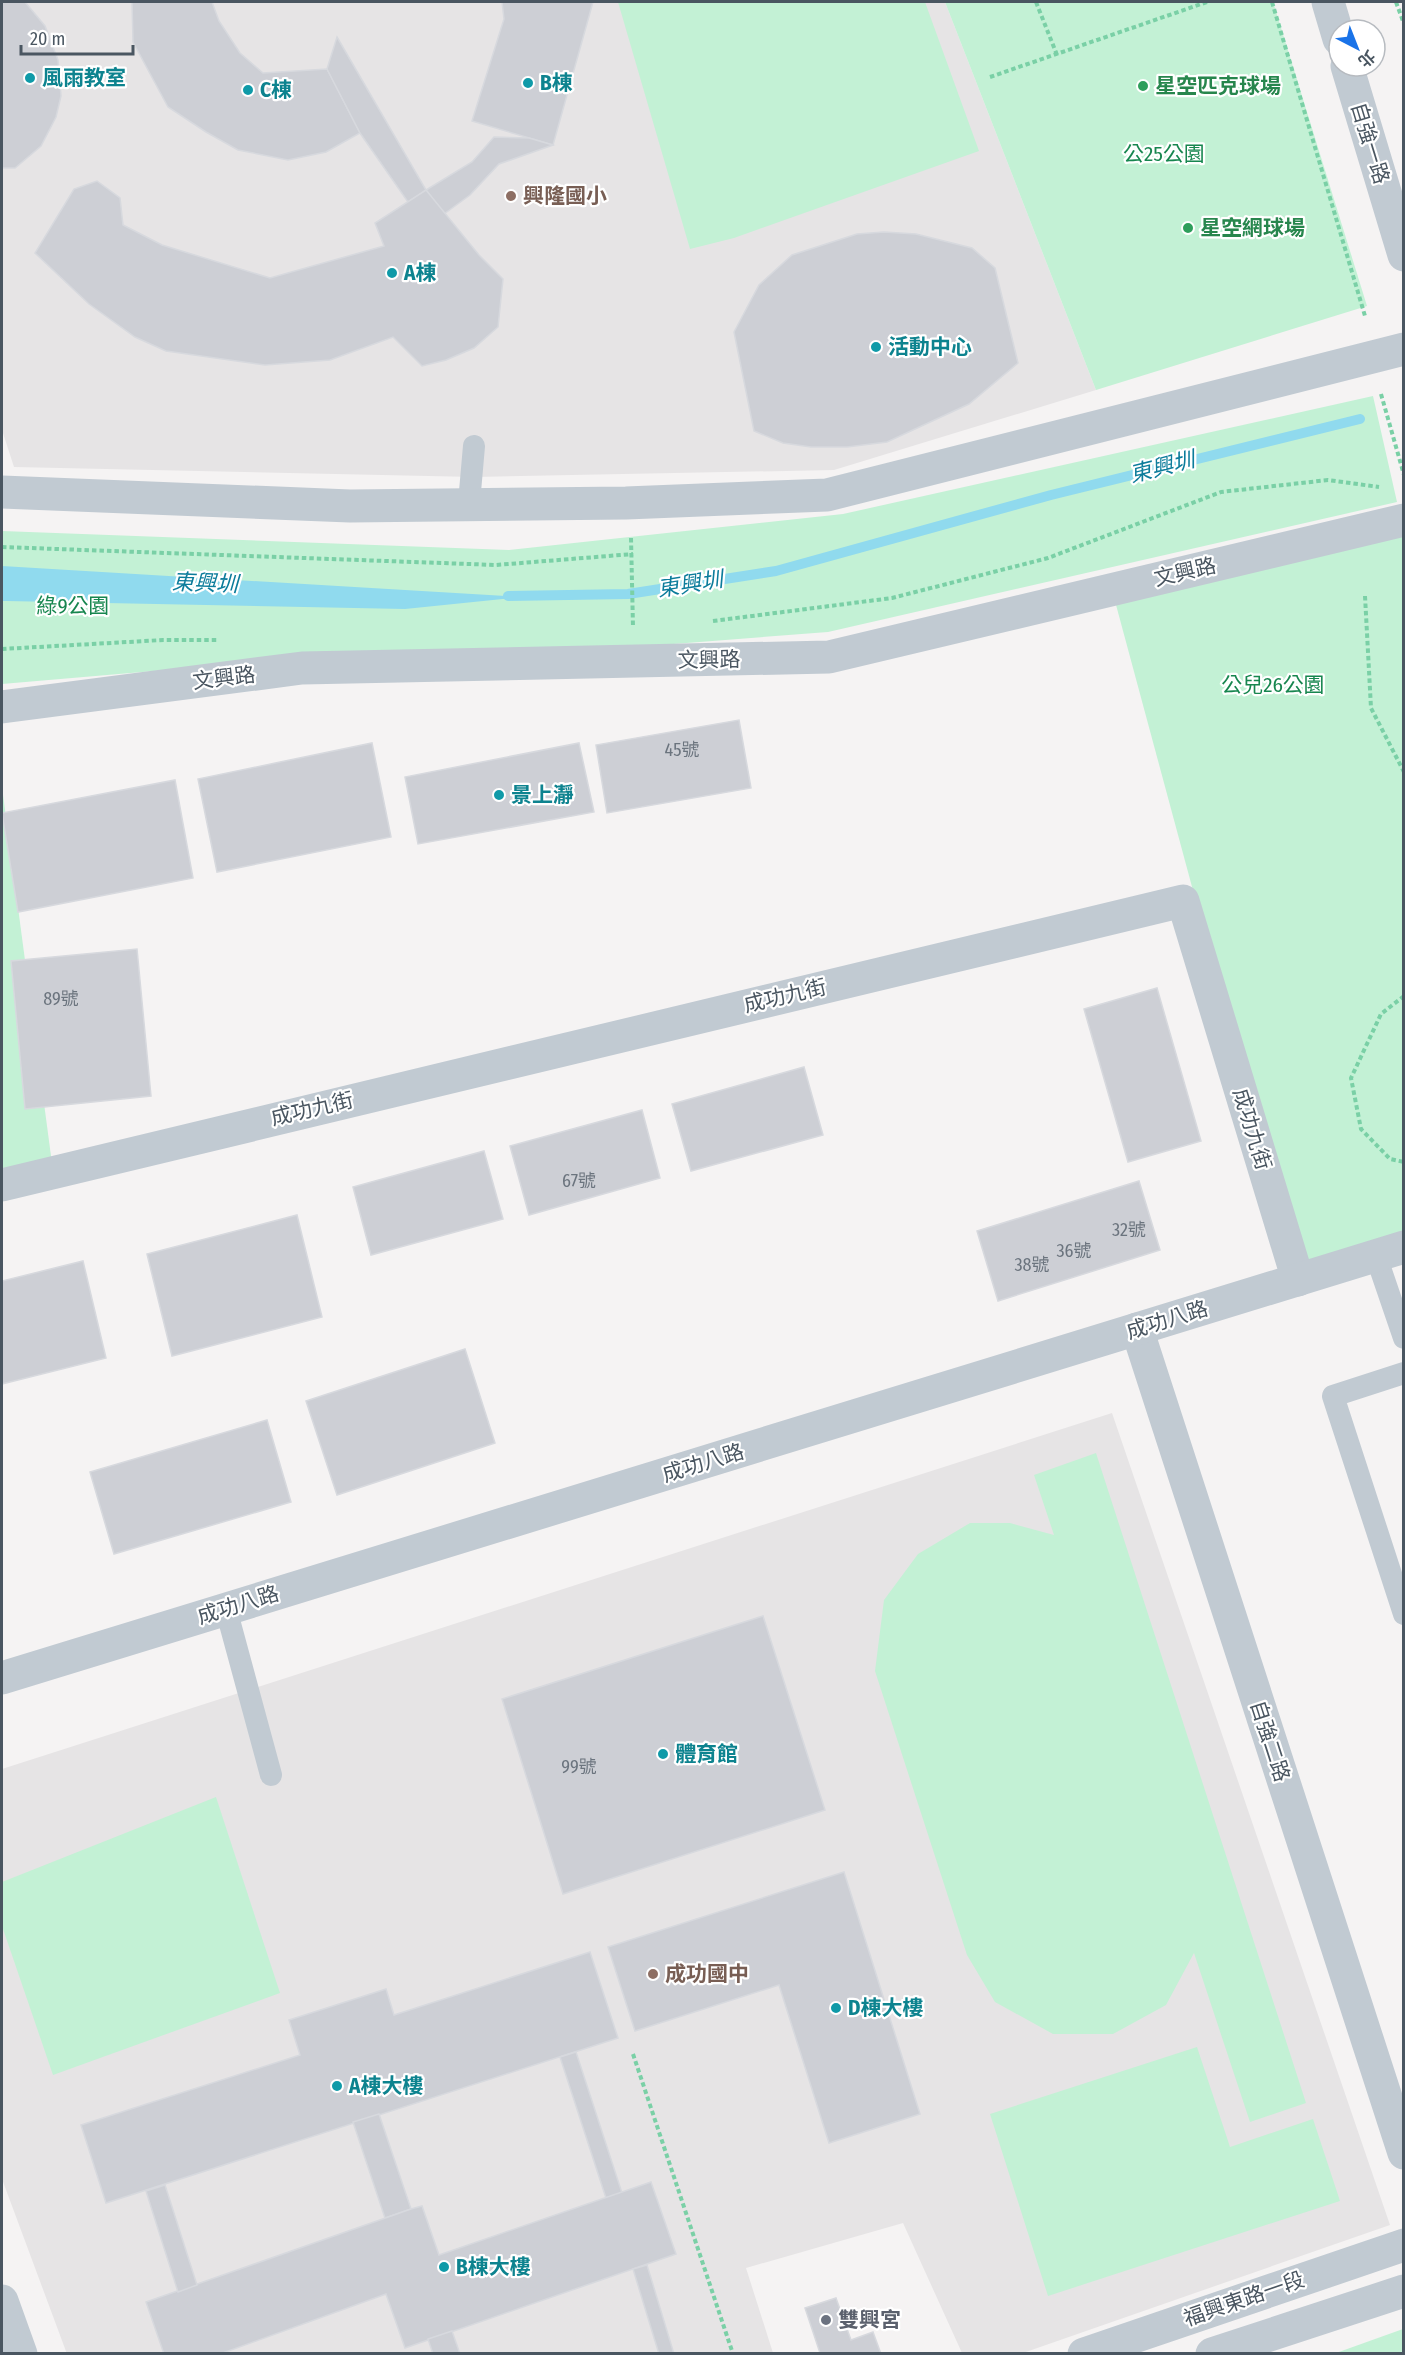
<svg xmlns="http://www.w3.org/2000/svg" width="1405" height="2355" viewBox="0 0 1405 2355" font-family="'Fira Sans Condensed','Noto Sans TC',sans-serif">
<rect width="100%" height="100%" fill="#f5f3f3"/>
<!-- education -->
<g fill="#e6e4e5">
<path d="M 2,2 L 945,2 L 1096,390 L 834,470 L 475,477 L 14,467 L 2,430 Z"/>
<path d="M 1112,1413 L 1390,2225 L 1023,2353 L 962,2353 L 903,2223 L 746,2268 L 773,2353 L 67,2354 L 2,2179 L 2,1769 Z"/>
</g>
<!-- green -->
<g fill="#c3f1d5">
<path d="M 618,2 L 925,2 L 979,151 L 734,238 L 690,249 Z"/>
<path d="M 945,2 L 1273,2 L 1367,306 L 1096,390 Z"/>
<path d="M 1373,396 L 1397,502 L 828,632 L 596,650 L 362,653 L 2,684 L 2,531 L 509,550 L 843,514 Z"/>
<path d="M 1403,520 L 1403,1247 L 1298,1280 L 1112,590 Z"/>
<path d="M 2,787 L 53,1171 L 2,1185 Z"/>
<path d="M 1096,1453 L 1306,2103 L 1250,2122 L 1194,1953 L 1166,2005 L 1113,2034 L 1053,2034 L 995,2002 L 967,1955 L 875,1671 L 884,1600 L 918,1554 L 970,1523 L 1010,1523 L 1054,1535 L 1034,1475 Z"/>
<path d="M 216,1797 L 280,1993 L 53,2075 L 2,1926 L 2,1882 Z"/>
<path d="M 1197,2047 L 1230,2147 L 1313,2119 L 1340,2201 L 1048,2296 L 990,2114 Z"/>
<path d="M 1403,2329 L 1403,2353 L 1336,2353 Z"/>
</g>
<!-- water -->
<path fill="#90daee" d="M 2,566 L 521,597 L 405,609 L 6,601 L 2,601 Z"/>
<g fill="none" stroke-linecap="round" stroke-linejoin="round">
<!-- stream -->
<path stroke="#90daee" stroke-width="10" d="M 508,596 L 628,594 L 776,571 L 1051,495 L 1360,419"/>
</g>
<!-- building -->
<g fill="#cdcfd5" stroke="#d7d9de" stroke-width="1.5">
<path d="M 2,2 L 25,2 L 45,26 L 58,60 L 61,96 L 56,117 L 41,146 L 15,168 L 2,168 Z"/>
<path d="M 132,2 L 212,2 L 219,21 L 240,53 L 263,73 L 327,69 L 360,133 L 326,152 L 288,160 L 238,150 L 206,132 L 168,107 L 133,42 Z"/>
<path d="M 502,2 L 593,2 L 553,145 L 472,121 L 504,19 Z"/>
<path d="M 337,37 L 426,190 L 408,202 L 360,133 L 327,69 Z"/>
<path d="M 494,137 L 529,138 L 553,145 L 499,164 L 470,195 L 444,214 L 426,190 L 472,162 Z"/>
<path d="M 97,181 L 120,198 L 123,225 L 162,245 L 270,278 L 384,246 L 375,223 L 426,190 L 479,255 L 503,279 L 498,327 L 474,348 L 446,360 L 422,366 L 393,337 L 330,360 L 265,365 L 166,351 L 135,337 L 89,304 L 35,253 L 74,189 Z"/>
<path d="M 884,232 L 916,234 L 972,248 L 995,268 L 1018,363 L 969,404 L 887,442 L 847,447 L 811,447 L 783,443 L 754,431 L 734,332 L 759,285 L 792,255 L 857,234 Z"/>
<path d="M 739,720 L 751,788 L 607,813 L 596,745 Z"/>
<path d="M 372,743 L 391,837 L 217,872 L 198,779 Z"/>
<path d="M 579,743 L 594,812 L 418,844 L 405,777 Z"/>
<path d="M 175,780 L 193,878 L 18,912 L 2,813 Z"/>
<path d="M 137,949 L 151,1096 L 25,1109 L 11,961 Z"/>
<path d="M 1157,988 L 1201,1141 L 1128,1162 L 1084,1009 Z"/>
<path d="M 804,1067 L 823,1135 L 691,1171 L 672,1104 Z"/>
<path d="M 642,1110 L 660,1178 L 529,1215 L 510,1146 Z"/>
<path d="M 484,1151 L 503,1219 L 371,1255 L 353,1187 Z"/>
<path d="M 1139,1181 L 1160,1250 L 998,1301 L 977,1231 Z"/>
<path d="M 297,1215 L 322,1317 L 172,1356 L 147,1254 Z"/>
<path d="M 83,1261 L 106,1358 L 2,1384 L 2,1281 Z"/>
<path d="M 465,1349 L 495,1443 L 337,1495 L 306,1401 Z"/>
<path d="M 267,1420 L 291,1502 L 114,1554 L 90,1472 Z"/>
<path d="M 763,1616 L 825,1810 L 563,1894 L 502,1699 Z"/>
<path d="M 844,1872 L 920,2114 L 829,2143 L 779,1985 L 635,2031 L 608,1947 Z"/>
<path d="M 590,1952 L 618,2038 L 106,2203 L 81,2125 L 300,2055 L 289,2020 L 386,1989 L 394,2015 Z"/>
<path d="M 576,2052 L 622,2193 L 606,2198 L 560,2057 Z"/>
<path d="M 379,2114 L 411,2209 L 385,2218 L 353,2122 Z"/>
<path d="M 651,2182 L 676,2254 L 405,2348 L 386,2294 L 220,2354 L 164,2354 L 146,2302 L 411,2209 L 422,2206 L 439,2255 Z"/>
<path d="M 165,2185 L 197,2285 L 178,2292 L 146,2191 Z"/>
<path d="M 647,2265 L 674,2354 L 659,2354 L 633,2269 Z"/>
<path d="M 836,2298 L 851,2340 L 873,2332 L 881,2354 L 818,2354 L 820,2353 L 805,2308 Z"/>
<path d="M 452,2331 L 460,2354 L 433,2354 L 428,2339 Z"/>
</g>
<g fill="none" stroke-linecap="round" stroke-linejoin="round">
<!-- path -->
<g stroke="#7ad0a6" stroke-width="4" stroke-dasharray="4.5 3" stroke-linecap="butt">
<path d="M 1036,2 L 1057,55"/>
<path d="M 1272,2 L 1365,316"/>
<path d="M 1396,2 L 1404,24"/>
<path d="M 990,77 L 1207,2"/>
<path d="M 1381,394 L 1404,475"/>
<path d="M 631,538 L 633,627"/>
<path d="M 2,547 L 496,565 L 633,554"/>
<path d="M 1365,596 L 1371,708 L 1404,772"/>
<path d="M 713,621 L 892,598 L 1048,558 L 1221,492 L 1328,480 L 1379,487"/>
<path d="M 2,649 L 163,640 L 218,640"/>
<path d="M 1404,996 L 1381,1014 L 1351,1078 L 1361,1129 L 1390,1159 L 1404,1162"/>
<path d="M 633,2054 L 733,2354"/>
</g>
<!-- service -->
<g stroke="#c1cad2" stroke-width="22">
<path d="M 469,503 L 474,446"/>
<path d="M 1376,1256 L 1404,1338"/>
<path d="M 1404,1373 L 1333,1396 L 1404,1614"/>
<path d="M 226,1609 L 271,1775"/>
</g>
<!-- minor -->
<g stroke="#c1cad2" stroke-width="33">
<path d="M 1328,2 L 1339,39"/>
<path d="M 1347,66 L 1404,255"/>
<path d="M 2,492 L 350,506 L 626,503 L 827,495 L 1404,349"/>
<path d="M 2,707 L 302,668 L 829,657 L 1404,520"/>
<path d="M 2,1185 L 1183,901 L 1298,1280"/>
<path d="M 1137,1329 L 1404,2153"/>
<path d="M 2,1678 L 1404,1247"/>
<path d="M 2,2301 L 21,2354"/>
</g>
<!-- tertiary -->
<g stroke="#c1cad2" stroke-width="33">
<path d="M 1084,2354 L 1404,2245"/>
<path d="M 1212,2354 L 1404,2291"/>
</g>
</g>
<!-- markers -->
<g fill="#0f9aa8" stroke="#fff" stroke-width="2">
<circle cx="30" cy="78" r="6"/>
<circle cx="528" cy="83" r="6"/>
<circle cx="248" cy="90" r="6"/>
<circle cx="392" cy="273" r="6"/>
<circle cx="876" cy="347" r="6"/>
<circle cx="499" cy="795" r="6"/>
<circle cx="663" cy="1754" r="6"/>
<circle cx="836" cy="2008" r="6"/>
<circle cx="337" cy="2086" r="6"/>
<circle cx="444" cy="2267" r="6"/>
</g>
<g fill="#2e9e5b" stroke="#fff" stroke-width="2">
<circle cx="1143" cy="86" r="6"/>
<circle cx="1188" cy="228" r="6"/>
</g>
<g fill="#8d6e63" stroke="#fff" stroke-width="2">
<circle cx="511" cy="196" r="6"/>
<circle cx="653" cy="1974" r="6"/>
</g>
<circle fill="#6b7280" stroke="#fff" stroke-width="2" cx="826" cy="2320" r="6"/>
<g text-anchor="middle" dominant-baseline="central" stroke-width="4.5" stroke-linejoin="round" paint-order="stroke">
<!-- number labels -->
<g font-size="18" fill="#6b747e">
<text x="682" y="750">45號</text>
<text x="61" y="999">89號</text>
<text x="579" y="1181">67號</text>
<text x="1129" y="1230">32號</text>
<text x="1074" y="1251">36號</text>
<text x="1032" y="1265">38號</text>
<text x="579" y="1767">99號</text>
</g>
<!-- culture labels -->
<g font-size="21" font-weight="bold" fill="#0d838f" stroke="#fff" text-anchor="start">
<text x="42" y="78">風雨教室</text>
<text x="540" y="83">B棟</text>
<text x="260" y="90">C棟</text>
<text x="404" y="273">A棟</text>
<text x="888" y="347">活動中心</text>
<text x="511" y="795">景上瀞</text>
<text x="675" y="1754">體育館</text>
<text x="848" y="2008">D棟大樓</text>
<text x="349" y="2086">A棟大樓</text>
<text x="456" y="2267">B棟大樓</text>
</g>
<!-- leisure labels -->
<g font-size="21" font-weight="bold" fill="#27864d" stroke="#fff" text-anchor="start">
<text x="1155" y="86">星空匹克球場</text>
<text x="1200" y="228">星空網球場</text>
</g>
<!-- street labels -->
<g font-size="21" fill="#4a5661" stroke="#fff">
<text transform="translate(1370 143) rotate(73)">自強一路</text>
<text transform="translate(1185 572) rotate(-13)">文興路</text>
<text transform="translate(709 660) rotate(-1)">文興路</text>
<text transform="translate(224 678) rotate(-7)">文興路</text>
<text transform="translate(785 996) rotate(-13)">成功九街</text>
<text transform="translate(312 1109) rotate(-13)">成功九街</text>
<text transform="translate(1252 1129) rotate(73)">成功九街</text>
<text transform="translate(1167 1320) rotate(-17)">成功八路</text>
<text transform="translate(703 1463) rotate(-17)">成功八路</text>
<text transform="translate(238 1605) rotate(-17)">成功八路</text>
<text transform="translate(1270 1741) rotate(72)">自強二路</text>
<text transform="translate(1244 2299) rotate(-19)">福興東路一段</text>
</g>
<!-- park labels -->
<g font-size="21" fill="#17864f" stroke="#fff">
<text x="1164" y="154">公25公園</text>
<text x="73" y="606">綠9公園</text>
<text x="1273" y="685">公兒26公園</text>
</g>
<!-- education labels -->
<g font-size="21" font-weight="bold" fill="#785e54" stroke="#fff" text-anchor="start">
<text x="523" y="196">興隆國小</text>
<text x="665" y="1974">成功國中</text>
</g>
<!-- worship labels -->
<g font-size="21" font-weight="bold" fill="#5b616d" stroke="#fff" text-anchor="start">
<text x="838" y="2320">雙興宮</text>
</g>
<!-- water labels -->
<g font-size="22" font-style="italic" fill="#0c7c9b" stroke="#fff">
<text transform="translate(1162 467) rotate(-14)">東興圳</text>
<text transform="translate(205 583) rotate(2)">東興圳</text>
<text transform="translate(690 584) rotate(-9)">東興圳</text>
</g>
</g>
<!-- border -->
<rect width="1405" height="2355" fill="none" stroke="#4a5661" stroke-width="6"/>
<!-- north arrow -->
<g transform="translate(1357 48) rotate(138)"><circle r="28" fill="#ffffff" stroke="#b7bbc0" stroke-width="1.5"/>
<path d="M0-4.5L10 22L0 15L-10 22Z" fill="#1a73e8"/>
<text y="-9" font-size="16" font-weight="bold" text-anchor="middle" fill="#4a5661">北</text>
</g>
<!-- scale -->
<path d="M21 45v9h112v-9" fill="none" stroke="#4a5661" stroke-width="3"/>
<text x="30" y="45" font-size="18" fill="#4a5661" stroke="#ffffff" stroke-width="4.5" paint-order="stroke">20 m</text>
</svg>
